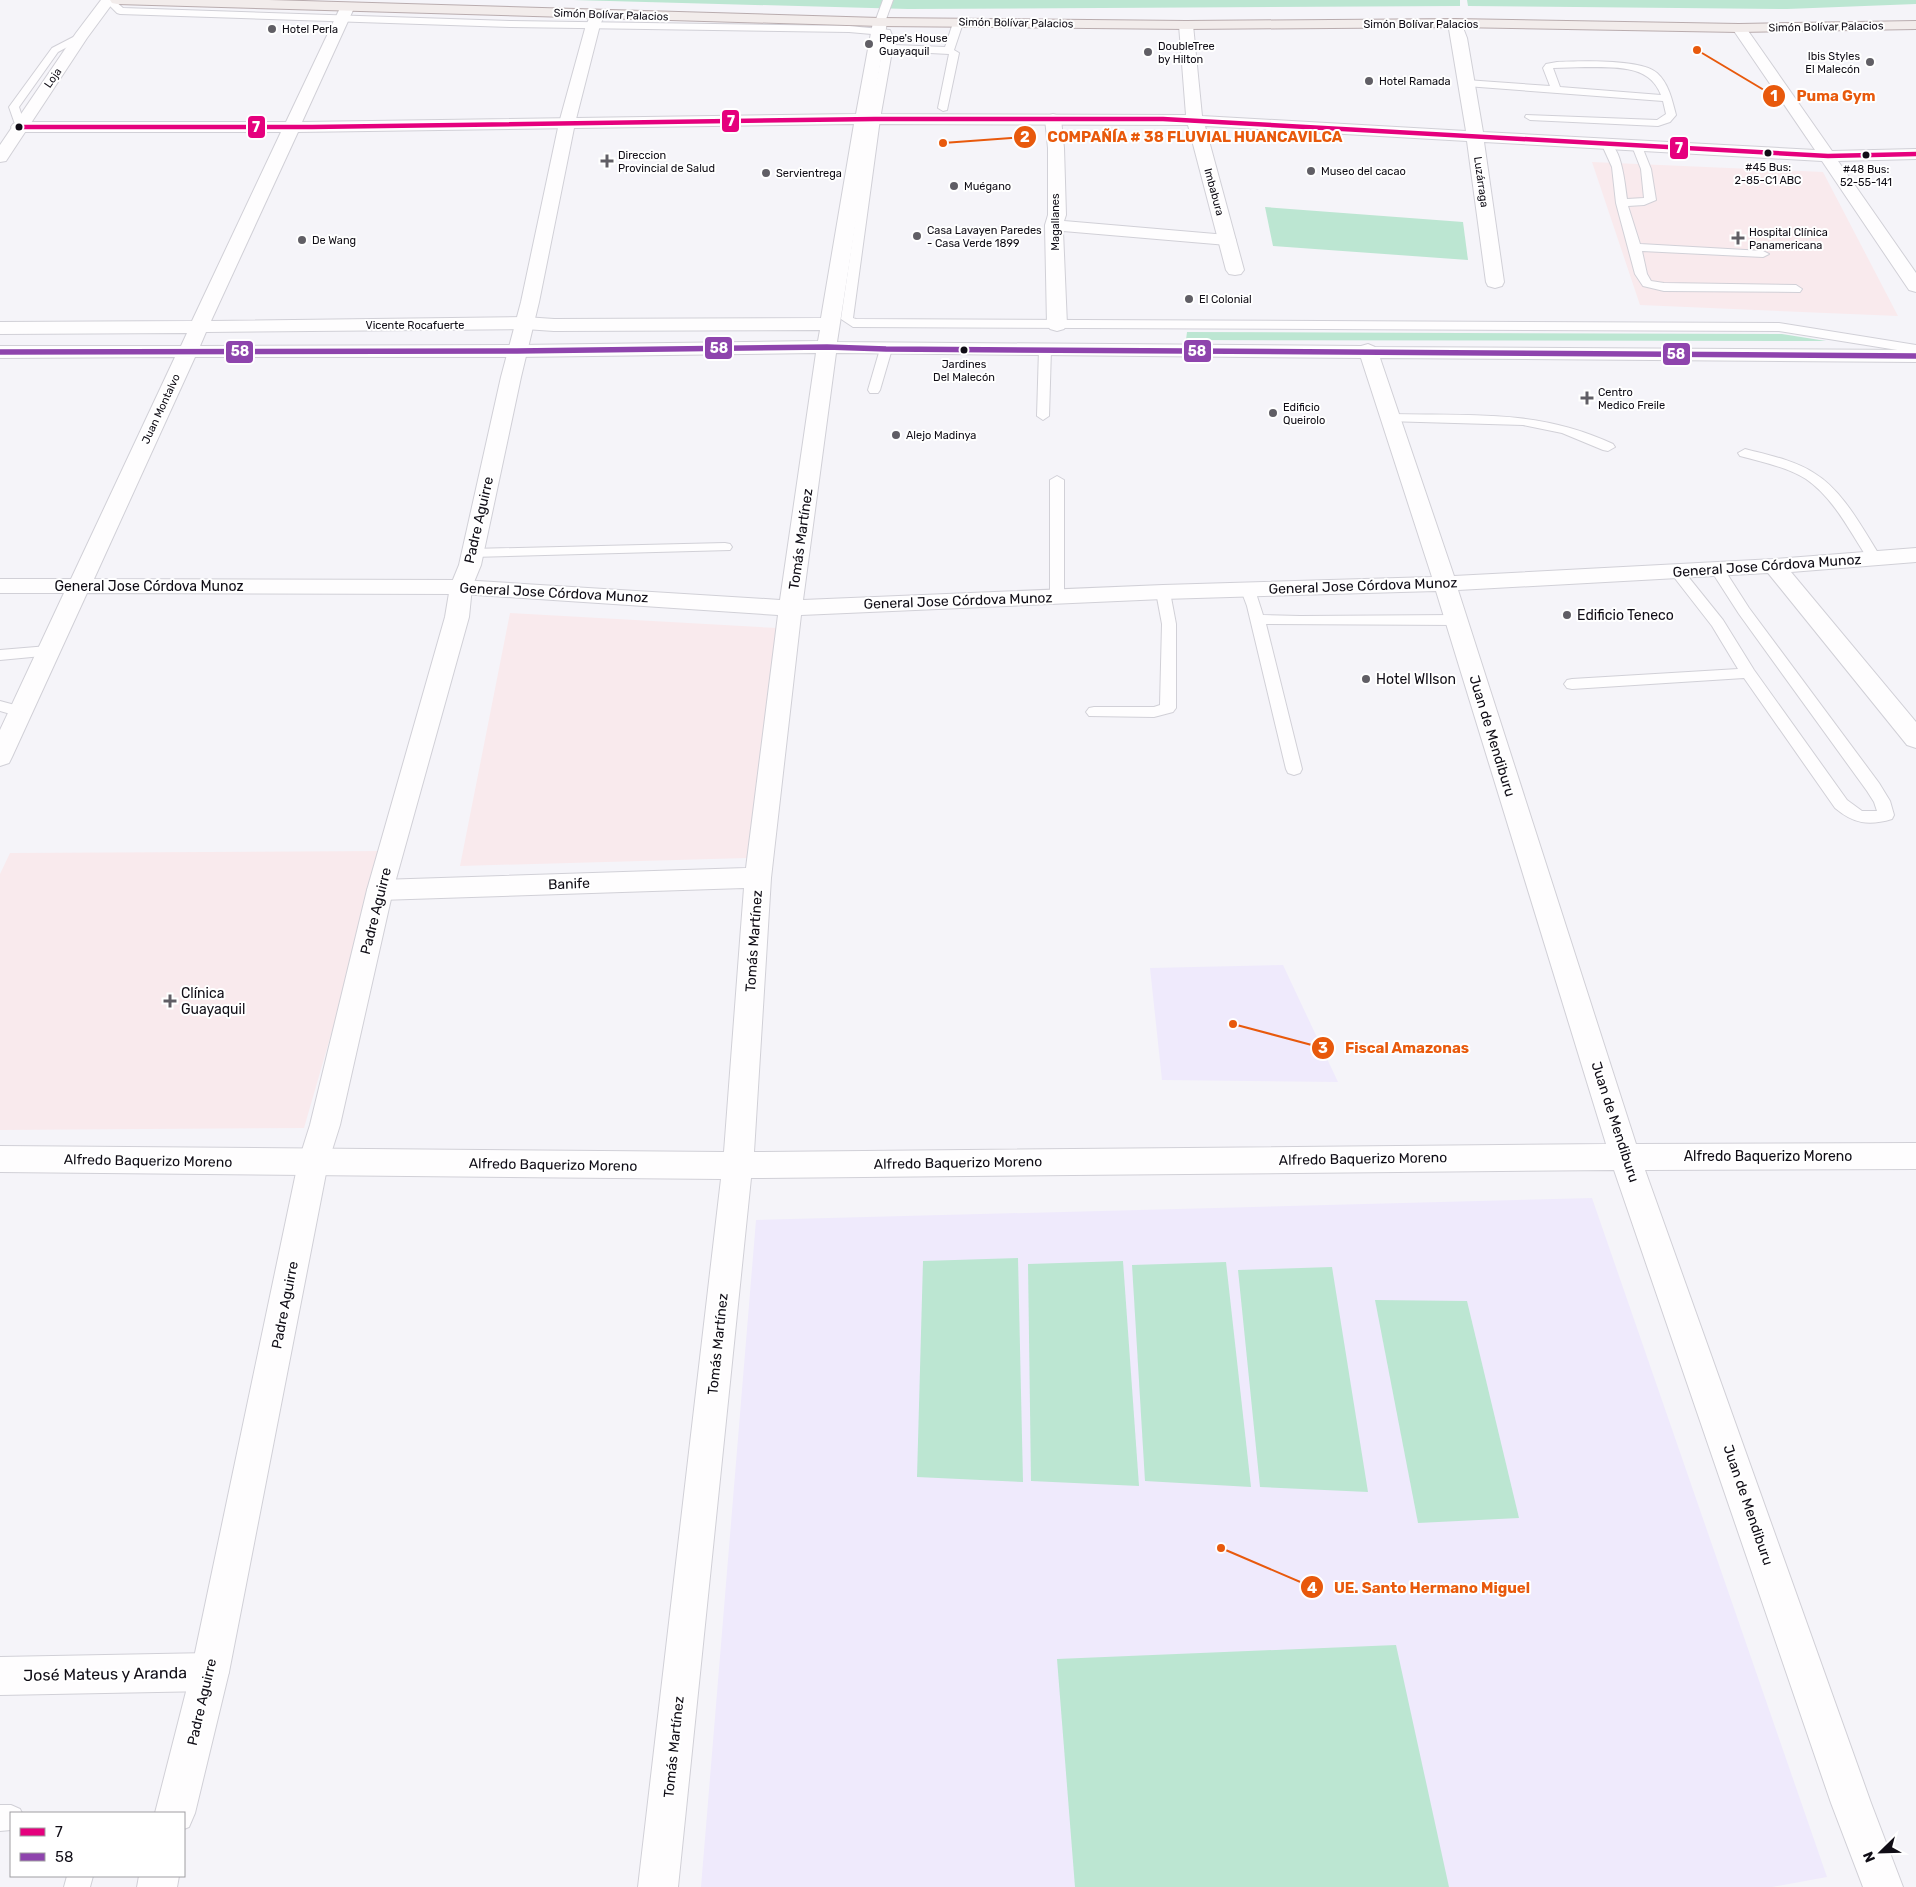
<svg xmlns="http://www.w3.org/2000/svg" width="1916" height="1887" viewBox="0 0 1916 1887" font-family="Rubik,sans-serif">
<rect width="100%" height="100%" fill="#f5f4f9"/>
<!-- built -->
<g fill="#efeafc">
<path d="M 1283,965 L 1338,1082 L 1162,1080 L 1150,968 Z"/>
<path d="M 1592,1198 L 1827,1877 L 1772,1887 L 701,1887 L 756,1220 Z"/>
</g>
<!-- medical -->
<g fill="#f9eaed">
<path d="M 1592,162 L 1823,172 L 1898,316 L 1640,305 Z"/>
<path d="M 510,613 L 777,628 L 747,858 L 460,866 Z"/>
<path d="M 384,851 L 304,1128 L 0,1130 L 0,874 L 10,853 Z"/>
</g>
<!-- green -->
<g fill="#bce6d2">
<path d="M 573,0 L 1460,0 L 1460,6 L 908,9 Z"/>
<path d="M 1467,0 L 1916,0 L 1916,4 L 1787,9 L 1468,6 Z"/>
<path d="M 1265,207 L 1463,222 L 1468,260 L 1273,246 Z"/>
<path d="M 1187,332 L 1782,334 L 1826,341 L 1186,340 Z"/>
<path d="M 1018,1258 L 1023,1482 L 917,1477 L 923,1261 Z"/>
<path d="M 1123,1261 L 1139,1486 L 1031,1481 L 1028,1264 Z"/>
<path d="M 1226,1262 L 1251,1487 L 1145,1481 L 1132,1265 Z"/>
<path d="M 1332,1267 L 1368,1492 L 1260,1487 L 1238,1270 Z"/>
<path d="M 1375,1300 L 1467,1301 L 1519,1518 L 1418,1523 Z"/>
<path d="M 1396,1645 L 1449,1887 L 1075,1887 L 1057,1659 Z"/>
</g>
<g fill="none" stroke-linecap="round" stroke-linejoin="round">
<defs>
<g id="service">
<path d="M 104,0 L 114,0 L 123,8 L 511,21 L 849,26 L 890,30 L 894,40 L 893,45 L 945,47 L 953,23 L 958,20 L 961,21 L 963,23 L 954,50 L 959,53 L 947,110 L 943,111 L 938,108 L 949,54 L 892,51 L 880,119 L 853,318 L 856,319 L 1779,323 L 1916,345 L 1916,353 L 1779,331 L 853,327 L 841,319 L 870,119 L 884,40 L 883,35 L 849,32 L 511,27 L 120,14 L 117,13 Z"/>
<path d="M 883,0 L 893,0 L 885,22 L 880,25 L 875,22 Z"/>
<path d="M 81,33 L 84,34 L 84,38 L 58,52 L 19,107 L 25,125 L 20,128 L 16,127 L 9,107 L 52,48 Z"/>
<path d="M 1557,62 C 1579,61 1642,59 1657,73 C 1669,84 1672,100 1676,115 L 1670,122 L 1658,126 L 1530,120 L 1525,117 L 1526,115 L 1657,120 L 1666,114 L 1663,101 L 1466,86 L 1461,83 L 1466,80 L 1550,86 L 1543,68 L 1546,64 ZM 1585,67 C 1613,68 1649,63 1661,95 L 1560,87 L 1553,68 Z"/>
<path d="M 1607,142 C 1622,146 1625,186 1627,199 L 1644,198 L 1641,169 L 1632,146 L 1633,144 L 1641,144 L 1651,169 L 1656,200 L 1644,205 L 1628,206 L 1640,244 L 1763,251 L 1769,254 L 1763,257 L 1642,251 L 1647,274 L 1651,281 L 1664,283 L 1796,285 L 1802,289 L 1800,292 L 1664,291 L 1643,286 L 1635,274 L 1616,203 L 1612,167 L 1602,145 Z"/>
<path d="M 886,345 L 892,349 L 880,390 L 878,393 L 870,393 L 868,390 L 880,349 Z"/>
<path d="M 1045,345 L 1051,349 L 1049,416 L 1043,420 L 1037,416 L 1039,349 Z"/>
<path d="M 1391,414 C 1470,416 1539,409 1613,444 L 1615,447 L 1608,451 L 1603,450 L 1562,433 L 1523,425 L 1386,421 L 1385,418 Z"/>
<path d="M 1745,449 C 1768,455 1794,460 1814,473 C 1844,491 1863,530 1882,559 L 1880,562 L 1870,562 C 1851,534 1835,499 1806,479 C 1787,467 1762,462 1740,456 L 1738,453 Z"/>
<path d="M 1057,476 L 1064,480 L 1064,596 L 1062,599 L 1052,599 L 1050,596 L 1050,480 Z"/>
<path d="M 725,543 L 730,544 L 732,547 L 730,550 L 472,557 L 467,556 L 465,553 L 467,550 L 472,549 Z"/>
<path d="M 1717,565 L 1722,566 L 1749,608 L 1879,783 L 1890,801 L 1894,815 L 1892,819 C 1869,826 1854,824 1835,808 L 1744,678 L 1572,689 L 1567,688 L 1564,684 L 1567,680 L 1572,679 L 1738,669 L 1712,626 L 1670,572 L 1672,569 L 1682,569 L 1723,620 L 1754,670 L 1847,800 L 1862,811 L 1877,811 L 1874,802 L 1867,791 L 1739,614 L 1710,569 L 1712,566 Z"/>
<path d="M 1248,585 L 1253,587 L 1255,590 L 1263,615 L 1300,616 L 1456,615 L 1461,617 L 1463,620 L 1461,623 L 1456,625 L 1266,624 L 1302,769 L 1300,773 L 1294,775 L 1288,773 L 1286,769 L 1247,606 L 1241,590 L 1243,587 Z"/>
<path d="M 1163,587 L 1168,589 L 1170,592 L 1176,624 L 1176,708 L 1173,712 L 1154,717 L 1089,716 L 1086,712 L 1089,708 L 1094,707 L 1154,707 L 1160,705 L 1162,624 L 1156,592 L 1158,589 Z"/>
<path d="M 48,646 L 53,647 L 55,651 L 53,655 L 0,660 L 0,650 Z"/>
<path d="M 0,701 L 26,708 L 29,712 L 26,716 L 21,717 L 0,711 Z"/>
<path d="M 0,1805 L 11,1805 L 20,1809 L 22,1813 L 11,1813 L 11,1830 L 0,1831 Z"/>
<path d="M 67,1876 L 93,1876 L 90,1887 L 64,1887 Z"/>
</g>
<path id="pedestrian" d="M 1053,114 L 1059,116 L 1061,119 L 1064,148 L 1066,215 L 1064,221 L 1227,235 L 1233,236 L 1236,240 L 1233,244 L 1227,245 L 1063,231 L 1067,325 L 1064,329 L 1057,331 L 1050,329 L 1047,325 L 1045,225 L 1048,215 L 1048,148 L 1045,119 L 1047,116 Z"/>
<g id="minor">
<path d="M 347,4 L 352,5 L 354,8 L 302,122 L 856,114 L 873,22 L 875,19 L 885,19 L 887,22 L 872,114 L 1186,115 L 1179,25 L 1181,22 L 1191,22 L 1193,25 L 1202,116 L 1466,131 L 1448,23 L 1450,20 L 1460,20 L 1467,38 L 1483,132 L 1815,150 L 1732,28 L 1734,25 L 1744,25 L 1832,151 L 1916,149 L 1916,159 L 1838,161 L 1916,273 L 1916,292 L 1909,290 L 1822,161 L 1484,142 L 1504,282 L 1502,286 L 1495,288 L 1488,286 L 1486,282 L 1467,141 L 1205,126 L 1244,270 L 1241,274 L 1235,275 L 1229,274 L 1226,270 L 1188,125 L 871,124 L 837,342 L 1361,346 L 1368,344 L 1375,347 L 1916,350 L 1916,362 L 1380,358 L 1454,576 L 1774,559 L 1916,548 L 1916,562 L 1791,572 L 1916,722 L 1916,748 L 1907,745 L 1768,573 L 1458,590 L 1636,1144 L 1916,1143 L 1916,1169 L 1645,1170 L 1871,1803 L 1903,1887 L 1863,1887 L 1831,1803 L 1614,1170 L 751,1178 L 678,1887 L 638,1887 L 721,1179 L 0,1172 L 0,1146 L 724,1152 L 744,888 L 380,900 L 371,897 L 367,890 L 371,883 L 380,880 L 746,868 L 778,615 L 461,594 L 87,593 L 12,757 L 9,763 L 0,766 L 0,730 L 64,593 L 0,593 L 0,579 L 71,579 L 175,357 L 0,358 L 0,346 L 181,346 L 187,333 L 0,334 L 0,322 L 192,321 L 281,132 L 19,132 L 13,130 L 11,127 L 13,124 L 19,122 L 286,122 L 340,8 L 342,5 ZM 854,124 L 821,318 L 554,319 L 525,317 L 211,321 L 298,132 ZM 525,329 L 554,331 L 820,330 L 818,341 L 517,345 L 200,346 L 206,332 ZM 816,353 L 780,600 L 461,580 L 94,579 L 195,357 L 517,357 ZM 836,353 L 1361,358 L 1432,577 L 1163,585 L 803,600 ZM 1436,591 L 1606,1144 L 754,1152 L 771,878 L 801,615 L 1163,599 Z"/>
<path d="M 210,1653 L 223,1659 L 229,1672 L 223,1685 L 210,1691 L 0,1695 L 0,1657 Z"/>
</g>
<g id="secondary">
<path d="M 101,0 L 115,0 L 87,38 L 6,161 L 0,162 L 0,145 L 76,33 Z"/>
<path d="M 598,10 L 603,11 L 605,14 L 600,25 L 575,123 L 539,302 L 521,377 L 481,565 L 472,587 L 469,617 L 393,890 L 340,1125 L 328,1163 L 229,1672 L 195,1813 L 189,1827 L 184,1829 L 184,1813 L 155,1813 L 191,1672 L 298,1163 L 310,1125 L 367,890 L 445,617 L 450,587 L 459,565 L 501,377 L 521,302 L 559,123 L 586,25 L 593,11 Z"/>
<path d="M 139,1876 L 179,1876 L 177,1887 L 137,1887 Z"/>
</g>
<path id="primary" d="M 110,0 L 269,0 L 880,18 L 1186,21 L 1455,19 L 1739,24 L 1916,21 L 1916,29 L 1739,32 L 1455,27 L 1186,29 L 880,26 L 117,4 L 112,3 Z"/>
</defs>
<!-- service casing -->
<use href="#service" stroke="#d1d0d7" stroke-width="2"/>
<!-- pedestrian casing -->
<use href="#pedestrian" stroke="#d1d0d7" stroke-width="2"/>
<!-- minor casing -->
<use href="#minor" stroke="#d1d0d7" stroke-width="2"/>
<!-- secondary casing -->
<use href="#secondary" stroke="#d1d0d7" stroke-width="2"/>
<!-- primary casing -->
<use href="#primary" stroke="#b9acae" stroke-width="2"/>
<!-- service -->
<use href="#service" fill="#fefdfe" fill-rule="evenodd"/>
<!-- pedestrian -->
<use href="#pedestrian" fill="#fefdfe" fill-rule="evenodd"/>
<!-- minor -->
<use href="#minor" fill="#fefdfe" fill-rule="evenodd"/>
<!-- secondary -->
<use href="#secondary" fill="#fefdfe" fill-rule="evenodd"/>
<!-- primary -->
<use href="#primary" fill="#f2eceb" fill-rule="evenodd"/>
<defs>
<path id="bus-1" d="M 19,127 L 312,127 L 875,119 L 1163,119 L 1828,156 L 1916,154"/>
<path id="bus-2" d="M 0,352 L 517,351 L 827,347 L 886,349 L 1916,356"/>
</defs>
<!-- bus-1 casing -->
<use href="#bus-1" stroke="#fff" stroke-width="7"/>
<!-- bus-2 casing -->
<use href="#bus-2" stroke="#fff" stroke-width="9"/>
<!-- bus-1 -->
<use href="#bus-1" stroke="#e5007d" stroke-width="4.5"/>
<!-- bus-2 -->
<use href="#bus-2" stroke="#8e44ad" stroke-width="5.5"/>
</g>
<!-- markers -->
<g fill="#605e65" stroke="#fff" stroke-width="2">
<circle cx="272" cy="29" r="5"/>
<circle cx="869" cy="44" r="5"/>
<circle cx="1148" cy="52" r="5"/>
<circle cx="1870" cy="62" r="5"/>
<circle cx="1369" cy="81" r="5"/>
<path d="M604.5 153.5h5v5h5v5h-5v5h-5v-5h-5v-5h5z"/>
<circle cx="1311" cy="171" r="5"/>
<circle cx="766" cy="173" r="5"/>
<circle cx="954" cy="186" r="5"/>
<circle cx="917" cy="236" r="5"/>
<path d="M1735.5 230.5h5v5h5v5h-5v5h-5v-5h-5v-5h5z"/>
<circle cx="302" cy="240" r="5"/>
<circle cx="1189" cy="299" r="5"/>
<path d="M1584.5 390.5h5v5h5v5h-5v5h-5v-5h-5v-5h5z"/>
<circle cx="1273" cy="413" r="5"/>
<circle cx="896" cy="435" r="5"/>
<circle cx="1567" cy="615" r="5"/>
<circle cx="1366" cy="679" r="5"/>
<path d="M167.5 993.5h5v5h5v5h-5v5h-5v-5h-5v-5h5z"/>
</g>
<g fill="#100d16" stroke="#fff" stroke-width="2">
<circle cx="19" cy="127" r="4.5"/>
<circle cx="1768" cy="153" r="4.5"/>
<circle cx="1866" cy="155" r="4.5"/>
<circle cx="964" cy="350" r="4.5"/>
</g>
<g text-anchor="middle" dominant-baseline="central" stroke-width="4" stroke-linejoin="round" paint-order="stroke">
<!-- far-street labels -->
<g font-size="11" fill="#100d16" stroke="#fff">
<text transform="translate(611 15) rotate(2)">Simón Bolívar Palacios</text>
<text transform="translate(1016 23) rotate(1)">Simón Bolívar Palacios</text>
<text x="1421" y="24">Simón Bolívar Palacios</text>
<text transform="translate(1826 27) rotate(-1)">Simón Bolívar Palacios</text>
<text transform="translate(53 78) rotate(-55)">Loja</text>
<text transform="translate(1481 182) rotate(82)">Luzárraga</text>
<text transform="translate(1214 192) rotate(75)">Imbabura</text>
<text transform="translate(1055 222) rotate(-90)">Magallanes</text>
<text x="415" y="325">Vicente Rocafuerte</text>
<text transform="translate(161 409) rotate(-65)">Juan Montalvo</text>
</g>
<!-- far-poi labels -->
<g font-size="11" fill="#100d16" stroke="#fff" text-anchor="start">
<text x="282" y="29">Hotel Perla</text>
<text x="879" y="38">Pepe's House<tspan x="879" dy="13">Guayaquil</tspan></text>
<text x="1158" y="46">DoubleTree<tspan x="1158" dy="13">by Hilton</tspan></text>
<text x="1860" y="56" text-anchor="end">Ibis Styles<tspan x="1860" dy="13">El Malecón</tspan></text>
<text x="1379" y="81">Hotel Ramada</text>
<text x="618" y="155">Direccion<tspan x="618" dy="13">Provincial de Salud</tspan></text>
<text x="1321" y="171">Museo del cacao</text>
<text x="776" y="173">Servientrega</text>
<text x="964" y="186">Muégano</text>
<text x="927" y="230">Casa Lavayen Paredes<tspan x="927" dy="13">- Casa Verde 1899</tspan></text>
<text x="1749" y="232">Hospital Clínica<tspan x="1749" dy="13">Panamericana</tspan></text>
<text x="312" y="240">De Wang</text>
<text x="1199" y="299">El Colonial</text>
<text x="1598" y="392">Centro<tspan x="1598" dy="13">Medico Freile</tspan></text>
<text x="1283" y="407">Edificio<tspan x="1283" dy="13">Queirolo</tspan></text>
<text x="906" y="435">Alejo Madinya</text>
</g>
<!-- far-bus labels -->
<g font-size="11" fill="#100d16" stroke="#fff">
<text x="1768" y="167">#45 Bus:<tspan x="1768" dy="13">2-85-C1 ABC</tspan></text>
<text x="1866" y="169">#48 Bus:<tspan x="1866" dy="13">52-55-141</tspan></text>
<text x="964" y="364">Jardines<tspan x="964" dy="13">Del Malecón</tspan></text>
</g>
<!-- street labels -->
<g font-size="14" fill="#100d16" stroke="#fff">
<text transform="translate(479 520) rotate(-77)">Padre Aguirre</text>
<text transform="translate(801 539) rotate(-82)">Tomás Martínez</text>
<text transform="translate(1767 566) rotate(-4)">General Jose Córdova Munoz</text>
<text x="149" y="586">General Jose Córdova Munoz</text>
<text transform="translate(1363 586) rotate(-2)">General Jose Córdova Munoz</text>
<text transform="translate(554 593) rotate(3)">General Jose Córdova Munoz</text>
<text transform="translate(958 601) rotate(-2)">General Jose Córdova Munoz</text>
<text transform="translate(1492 736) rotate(73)">Juan de Mendiburu</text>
<text transform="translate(569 884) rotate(-2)">Banife</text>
<text transform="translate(376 911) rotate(-76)">Padre Aguirre</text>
<text transform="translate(754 941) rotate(-86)">Tomás Martínez</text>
<text transform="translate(1615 1122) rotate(72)">Juan de Mendiburu</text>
<text x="1768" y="1156">Alfredo Baquerizo Moreno</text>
<text transform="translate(1363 1159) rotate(-1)">Alfredo Baquerizo Moreno</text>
<text transform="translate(148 1161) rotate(1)">Alfredo Baquerizo Moreno</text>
<text transform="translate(958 1163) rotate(-1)">Alfredo Baquerizo Moreno</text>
<text transform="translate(553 1165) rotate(1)">Alfredo Baquerizo Moreno</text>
<text transform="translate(285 1305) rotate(-79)">Padre Aguirre</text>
<text transform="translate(718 1344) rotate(-84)">Tomás Martínez</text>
<text transform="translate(1748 1505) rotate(71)">Juan de Mendiburu</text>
<text transform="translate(202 1702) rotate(-77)">Padre Aguirre</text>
<text transform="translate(674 1747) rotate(-84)">Tomás Martínez</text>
</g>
<!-- poi labels -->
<g font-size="14" fill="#100d16" stroke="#fff" text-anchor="start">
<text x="1577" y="615">Edificio Teneco</text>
<text x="1376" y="679">Hotel WIlson</text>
<text x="181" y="993">Clínica<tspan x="181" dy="16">Guayaquil</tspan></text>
</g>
<!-- near-street labels -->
<g font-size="16" fill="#100d16" stroke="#fff">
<text transform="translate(105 1674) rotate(-1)">José Mateus y Aranda</text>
</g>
</g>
<!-- callouts -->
<path fill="none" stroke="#e8590c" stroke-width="2" d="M1697 50L1774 96M943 143L1025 137M1233 1024L1323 1048M1221 1548L1312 1587"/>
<g fill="#e8590c" stroke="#fff" stroke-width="2">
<circle cx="1697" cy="50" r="5"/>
<circle cx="943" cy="143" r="5"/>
<circle cx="1233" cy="1024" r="5"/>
<circle cx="1221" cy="1548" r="5"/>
<circle cx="1774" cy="96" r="12"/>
<circle cx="1025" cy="137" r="12"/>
<circle cx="1323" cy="1048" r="12"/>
<circle cx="1312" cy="1587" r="12"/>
</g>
<g font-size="15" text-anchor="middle" font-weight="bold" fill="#fff">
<text x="1774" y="101">1</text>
<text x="1025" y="142">2</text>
<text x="1323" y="1053">3</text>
<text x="1312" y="1593">4</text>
</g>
<g font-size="15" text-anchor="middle" font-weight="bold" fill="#e8590c" stroke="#fff" stroke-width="4" stroke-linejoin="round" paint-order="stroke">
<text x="1836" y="101">Puma Gym</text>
<text x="1195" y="142">COMPAÑÍA # 38 FLUVIAL HUANCAVILCA</text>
<text x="1407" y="1053">Fiscal Amazonas</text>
<text x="1432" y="1593">UE. Santo Hermano Miguel</text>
</g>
<g stroke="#fff" stroke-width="2">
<rect x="721" y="109" width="19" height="24" rx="5" fill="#e5007d"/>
<rect x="247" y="115" width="19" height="24" rx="5" fill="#e5007d"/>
<rect x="1669" y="136" width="20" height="24" rx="5" fill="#e5007d"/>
<rect x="704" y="336" width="29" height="24" rx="5" fill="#8e44ad"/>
<rect x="1183" y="339" width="29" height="24" rx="5" fill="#8e44ad"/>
<rect x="225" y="340" width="29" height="24" rx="5" fill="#8e44ad"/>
<rect x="1662" y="342" width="29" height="24" rx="5" fill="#8e44ad"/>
</g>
<g font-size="14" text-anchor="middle" font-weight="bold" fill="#fff">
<text x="731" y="126">7</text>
<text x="256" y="132">7</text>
<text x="1679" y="153">7</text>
<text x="719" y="353">58</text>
<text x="1197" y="356">58</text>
<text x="240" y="356">58</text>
<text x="1676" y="359">58</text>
</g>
<!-- legend -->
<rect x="10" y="1812" width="175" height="65" fill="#ffffff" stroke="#9f9ea2"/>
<rect x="20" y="1828" width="25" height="8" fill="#e5007d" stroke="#9f9ea2"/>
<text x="55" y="1837" font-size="15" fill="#100d16">7</text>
<rect x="20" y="1853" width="25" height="8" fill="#8e44ad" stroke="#9f9ea2"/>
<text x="55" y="1862" font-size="15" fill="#100d16">58</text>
<!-- north arrow -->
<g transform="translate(1881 1852) rotate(247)" stroke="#ffffff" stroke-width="4" paint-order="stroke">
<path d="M0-4L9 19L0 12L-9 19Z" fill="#100d16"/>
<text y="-8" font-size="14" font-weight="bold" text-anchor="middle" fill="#100d16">N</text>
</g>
</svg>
